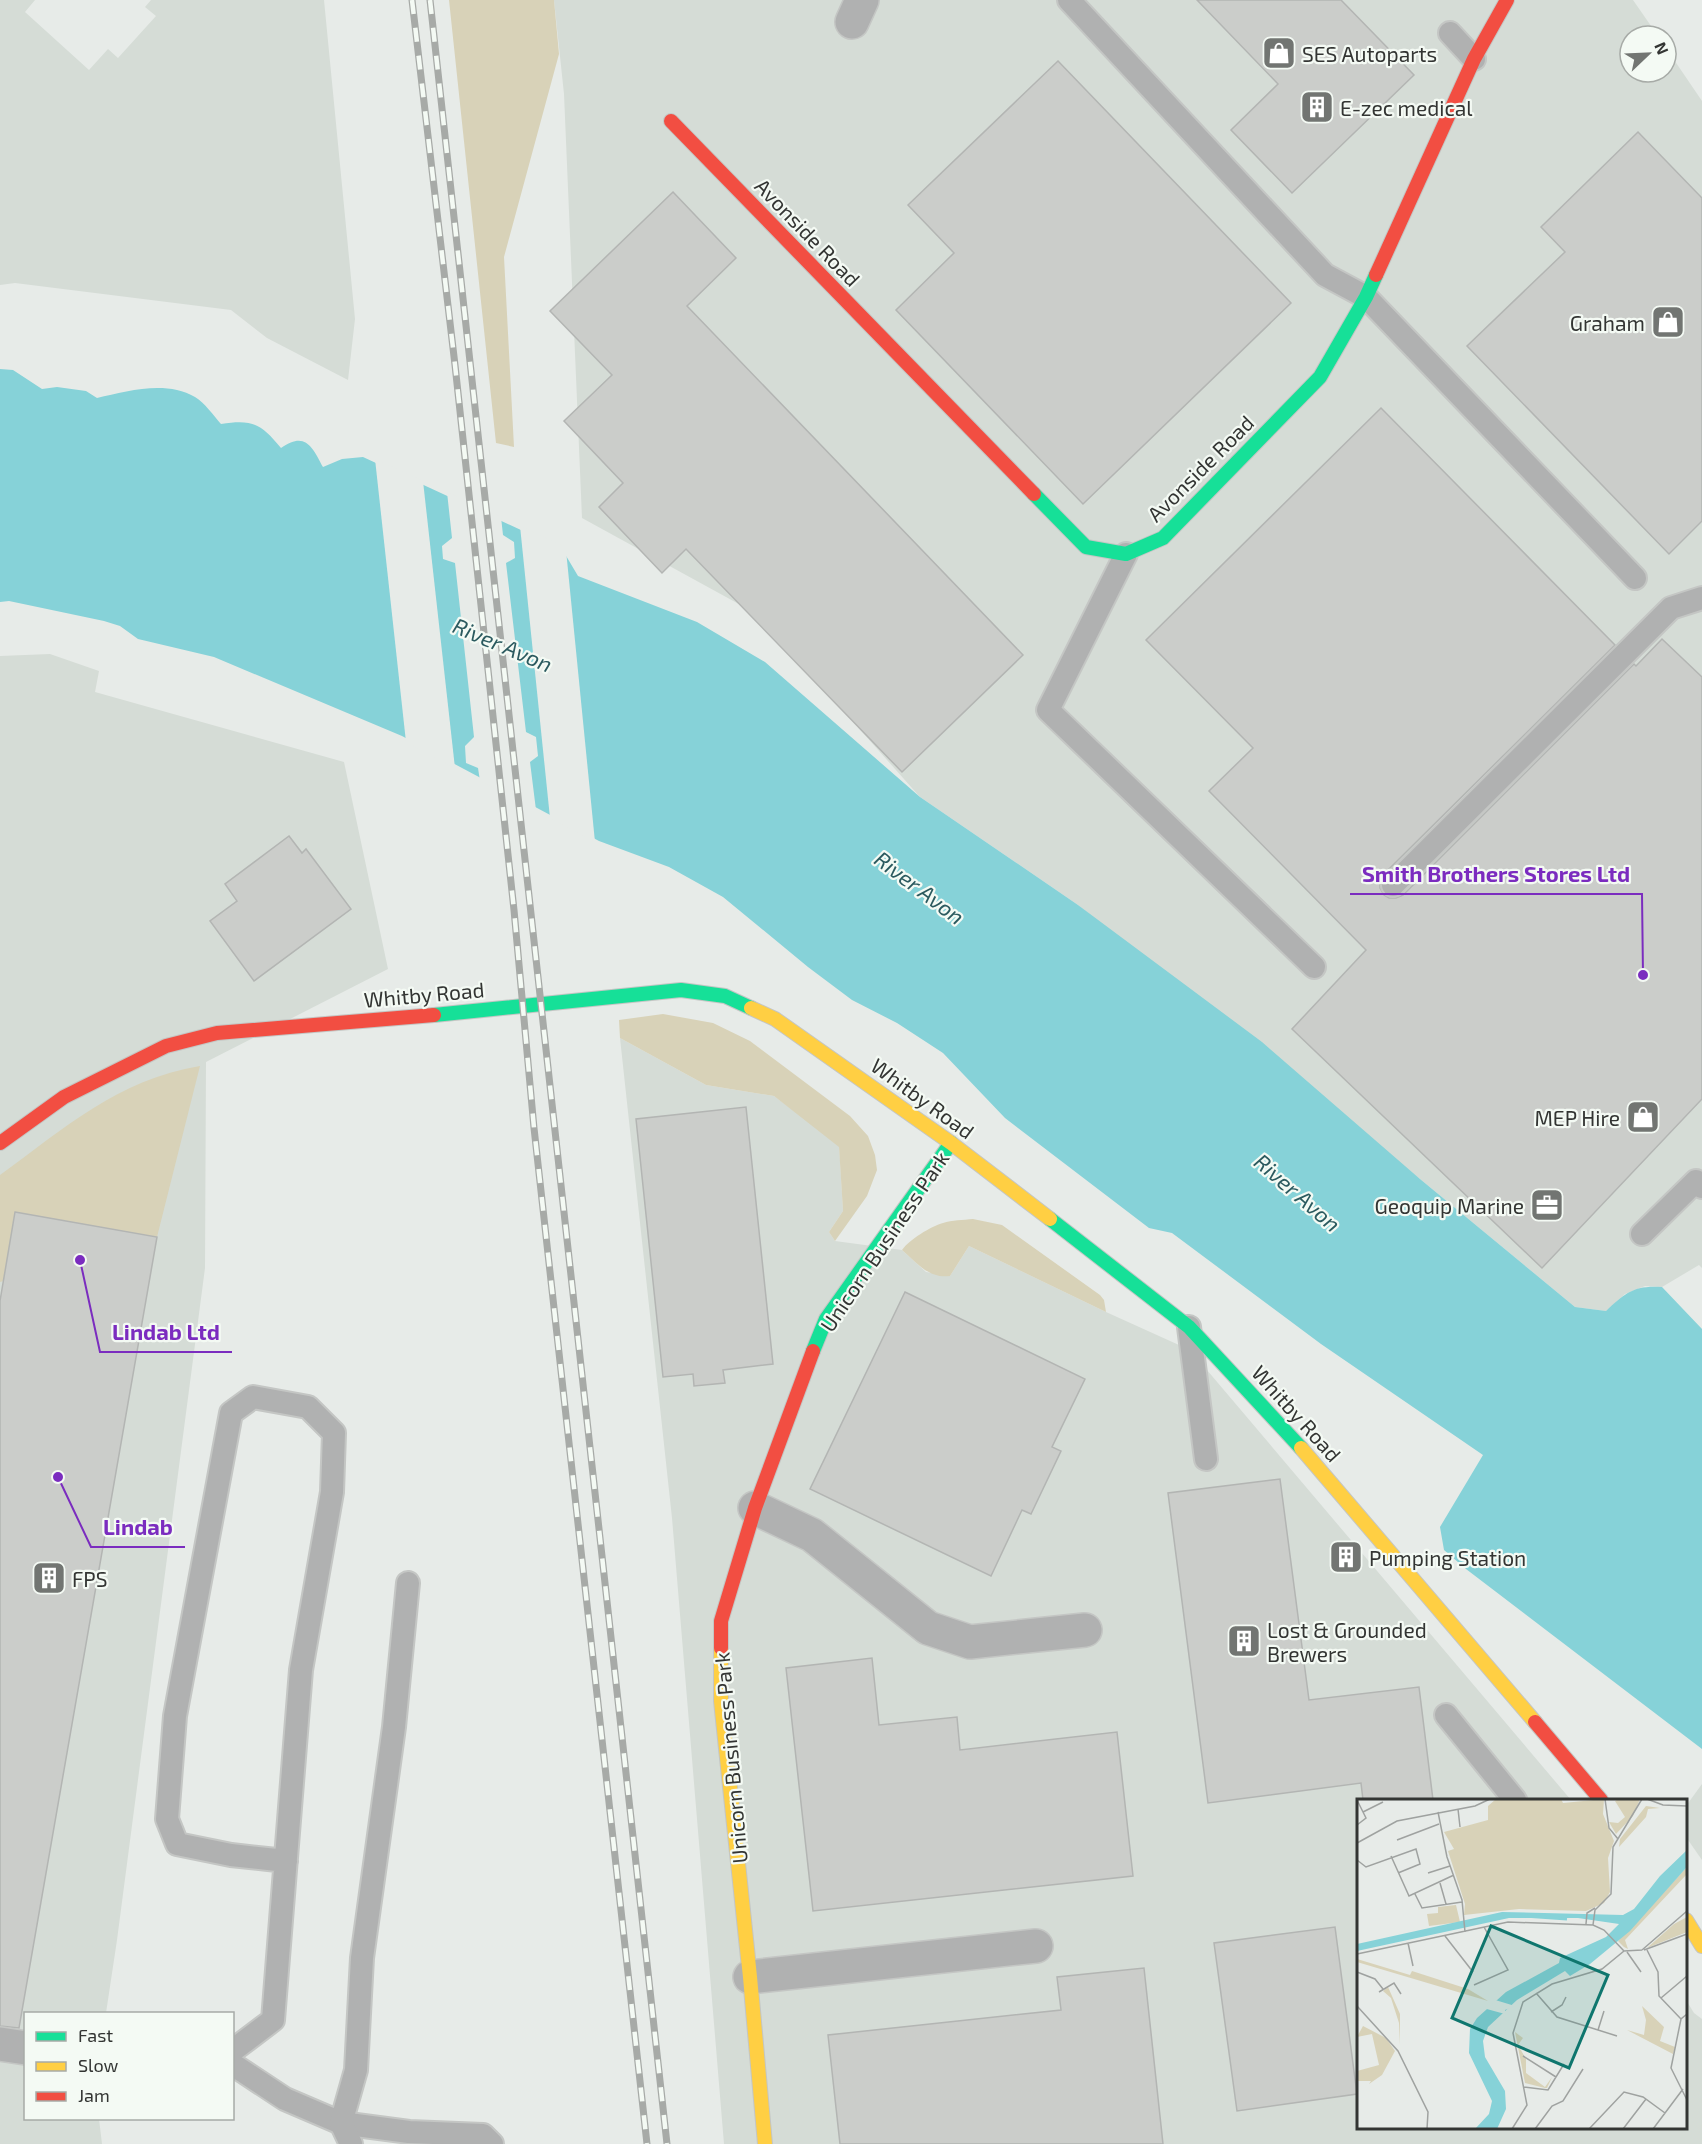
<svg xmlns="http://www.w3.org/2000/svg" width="1702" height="2144" viewBox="0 0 1702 2144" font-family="'Exo 2',sans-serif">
<rect width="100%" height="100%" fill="#e7ebe8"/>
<!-- built -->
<g fill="#d5dcd6">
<path d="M 0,0 L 35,0 L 25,12 L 89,70 L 108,49 L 118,58 L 156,16 L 145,7 L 151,0 L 324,0 L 355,319 L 348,380 L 267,338 L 231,310 L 15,283 L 0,285 Z"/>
<path d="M 554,0 L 1633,0 L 1658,36 L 1630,36 L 1630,72 L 1666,72 L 1666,48 L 1702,101 L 1702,1268 L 1699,1265 L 1662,1287 L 1645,1286 L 1625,1294 L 1606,1311 L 1575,1307 L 1420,1179 L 1078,905 L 920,797 L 757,614 L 582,518 L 564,94 Z"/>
<path d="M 50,654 L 99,671 L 95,692 L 344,762 L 388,969 L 206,1062 L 205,1268 L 117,1940 L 106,2013 L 26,2014 L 26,2118 L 99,2119 L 102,2144 L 0,2144 L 0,656 Z"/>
<path d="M 620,1038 L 706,1085 L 774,1096 L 839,1144 L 843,1211 L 829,1232 L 835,1241 L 902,1250 L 926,1272 L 950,1276 L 969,1246 L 1106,1312 L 1190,1350 L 1571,1800 L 1358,1800 L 1358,2128 L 1686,2128 L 1686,2000 L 1694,2013 L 1702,2019 L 1702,2144 L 724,2144 L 672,1518 Z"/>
<path d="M 1702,1784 L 1702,1860 L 1686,1837 L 1686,1806 Z"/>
</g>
<!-- green -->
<g fill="#d8d2b8">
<path d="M 449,0 L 554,0 L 559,54 L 504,257 L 514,447 L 496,443 Z"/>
<path d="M 663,1014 L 713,1023 L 750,1041 L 850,1116 L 868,1136 L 875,1155 L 877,1170 L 867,1196 L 835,1241 L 829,1232 L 843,1211 L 839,1147 L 774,1096 L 706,1085 L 620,1038 L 619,1020 Z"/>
<path d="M 200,1066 L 157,1237 L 0,1282 L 0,1175 C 65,1128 117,1080 200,1066 Z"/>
<path d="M 973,1219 L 1002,1225 L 1100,1295 L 1104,1300 L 1106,1312 L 969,1246 L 950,1276 C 929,1279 917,1263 902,1250 C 910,1239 930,1227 943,1223 C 952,1220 963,1220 973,1219 Z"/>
</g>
<!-- water -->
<path fill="#86d2d8" d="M 0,369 L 13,370 L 42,389 L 57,387 L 86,391 L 97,398 C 127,391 166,380 195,397 C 205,403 213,415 221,424 C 253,419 261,424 281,448 C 305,431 312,446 323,467 L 342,459 L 363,457 L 562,549 L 578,576 L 697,622 L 765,662 L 920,797 L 1078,905 L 1262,1042 L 1420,1179 L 1575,1307 L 1606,1311 C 1625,1293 1634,1285 1662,1287 L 1702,1329 L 1702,1749 L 1466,1569 L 1444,1550 L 1440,1527 L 1483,1455 L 1321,1344 L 1172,1233 L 1149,1228 L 1005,1118 L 943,1053 L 897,1023 L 852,1000 L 808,967 L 723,897 L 669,867 L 599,841 L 402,736 L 214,657 L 138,639 L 120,626 L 104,621 L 9,601 L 0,602 Z"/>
<!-- pier -->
<g fill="#e7ebe8">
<path d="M 375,459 L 423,481 L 455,768 L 406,742 Z"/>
<path d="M 447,492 L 501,517 L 503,535 L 514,542 L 515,558 L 506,563 L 526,732 L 536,737 L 538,756 L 530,762 L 536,810 L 480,781 L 478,768 L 466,763 L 465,746 L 474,737 L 455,563 L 443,559 L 442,546 L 452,538 Z"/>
<path d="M 520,526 L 563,546 L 566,550 L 595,842 L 550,818 Z"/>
</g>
<!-- building -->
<g fill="#cbcdca" stroke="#b3b5b3" stroke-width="1.5">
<path d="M 1197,0 L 1341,0 L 1414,75 L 1292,193 L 1231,130 L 1278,84 Z"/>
<path d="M 1058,61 L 1291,303 L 1083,504 L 896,310 L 954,253 L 908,205 Z"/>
<path d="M 1638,132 L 1702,198 L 1702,521 L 1669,554 L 1467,346 L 1565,252 L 1541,227 Z"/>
<path d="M 673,192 L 736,258 L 687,306 L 1023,655 L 902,772 L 686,549 L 662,573 L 599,507 L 623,483 L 564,421 L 612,375 L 550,311 Z"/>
<path d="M 1381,408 L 1615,645 L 1383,875 L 1380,881 L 1380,888 L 1384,895 L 1389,898 L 1396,898 L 1403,895 L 1634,664 L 1636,666 L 1662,639 L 1702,677 L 1702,1099 L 1542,1268 L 1292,1029 L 1366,950 L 1209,791 L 1253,748 L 1146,640 Z"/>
<path d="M 289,836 L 302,853 L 306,849 L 351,909 L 254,981 L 210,921 L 237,901 L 225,884 Z"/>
<path d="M 746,1107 L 773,1364 L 723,1370 L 725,1383 L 694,1386 L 693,1374 L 663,1377 L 636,1119 Z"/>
<path d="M 15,1212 L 157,1237 L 19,2028 L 0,2026 L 0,1301 Z"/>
<path d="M 905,1292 L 1085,1379 L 1052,1447 L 1061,1451 L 1031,1514 L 1022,1510 L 991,1576 L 810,1489 Z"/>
<path d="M 1280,1479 L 1309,1700 L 1419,1687 L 1433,1800 L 1363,1800 L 1361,1783 L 1208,1803 L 1168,1493 Z"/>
<path d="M 872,1658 L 879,1725 L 957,1717 L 960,1750 L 1117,1732 L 1133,1876 L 813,1911 L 786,1668 Z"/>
<path d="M 1335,1927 L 1357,2094 L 1237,2111 L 1214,1943 Z"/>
<path d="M 1144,1968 L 1163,2144 L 840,2144 L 828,2035 L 1061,2010 L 1057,1977 Z"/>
</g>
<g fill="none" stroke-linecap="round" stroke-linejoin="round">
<defs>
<g id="lane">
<path d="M 1069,0 L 1325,275 L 1366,297 L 1635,578"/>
<path d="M 1450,33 L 1474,59"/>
<path d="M 1126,554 L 1048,710 L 1314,967"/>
<path d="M 1393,885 L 1671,608 L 1702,598"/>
<path d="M 1642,1234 L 1696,1181 L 1702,1187"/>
<path d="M 1189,1327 L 1206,1459"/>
<path d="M 1446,1715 L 1515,1800"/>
<path d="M 232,2051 L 273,2020 L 301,1670 L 332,1492 L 334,1433 L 308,1407 L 253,1397 L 231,1413 L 175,1716 L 167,1819 L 177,1844 L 231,1855 L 286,1861"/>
<path d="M 232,2064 L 285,2099 L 341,2123 L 409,2132 L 483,2135 L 492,2144"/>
<path d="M 351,2144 L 341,2123 L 356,2070 L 362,1958 L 394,1727 L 408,1583"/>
</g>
<g id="street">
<path d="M 852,22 L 862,0"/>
<path d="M 755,1508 L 812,1535 L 928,1628 L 970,1642 L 1085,1630"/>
<path d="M 750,1977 L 1036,1946"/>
<path d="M 0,2044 L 26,2048"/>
</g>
<g id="fast">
<path d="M 1034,494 L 1086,547 L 1126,554 L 1163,538 L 1320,377 L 1366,297 L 1376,275"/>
<path d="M 434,1015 L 681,990 L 725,996 L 751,1008"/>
<path d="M 1050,1219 L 1189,1327 L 1301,1448"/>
<path d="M 813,1351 L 826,1319 L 951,1143"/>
</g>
<g id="slow">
<path d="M 751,1008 L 775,1019 L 951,1143 L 1050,1219"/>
<path d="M 1301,1448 L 1535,1722"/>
<path d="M 721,1648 L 721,1701 L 750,1977 L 765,2144"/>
<path d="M 1686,1920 L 1702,1946"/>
</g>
<g id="jam">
<path d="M 671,121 L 1034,494"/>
<path d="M 1376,275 L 1474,59 L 1507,0"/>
<path d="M 0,1143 L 64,1097 L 166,1046 L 217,1033 L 434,1015"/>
<path d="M 721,1648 L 721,1621 L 755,1508 L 813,1351"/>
<path d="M 1535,1722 L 1601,1800"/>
</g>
</defs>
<!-- lane casing -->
<use href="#lane" stroke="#c4c6c4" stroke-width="26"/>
<!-- street casing -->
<use href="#street" stroke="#c4c6c4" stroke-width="36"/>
<!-- fast casing -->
<use href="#fast" stroke="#c4c6c4" stroke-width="16"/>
<!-- slow casing -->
<use href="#slow" stroke="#c4c6c4" stroke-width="16"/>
<!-- jam casing -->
<use href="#jam" stroke="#c4c6c4" stroke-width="16"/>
<!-- lane -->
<use href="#lane" stroke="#b0b1b1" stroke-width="22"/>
<!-- street -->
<use href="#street" stroke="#b0b1b1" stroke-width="33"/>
<!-- fast -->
<use href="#fast" stroke="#16e098" stroke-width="14"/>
<!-- slow -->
<use href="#slow" stroke="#ffcf43" stroke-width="14"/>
<!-- jam -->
<use href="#jam" stroke="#f24e42" stroke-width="14"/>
<defs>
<g id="rail">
<path d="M 412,0 L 455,365 L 514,910 L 534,1128 L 647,2144"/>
<path d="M 430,0 L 667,2144"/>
</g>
</defs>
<!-- rail casing -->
<use href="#rail" stroke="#a7aaa7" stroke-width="7"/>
<!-- rail -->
<use href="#rail" stroke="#f4faf4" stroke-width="4.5" stroke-dasharray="14" stroke-linecap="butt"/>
</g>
<!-- icons -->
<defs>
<symbol id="shop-square" viewBox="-11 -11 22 22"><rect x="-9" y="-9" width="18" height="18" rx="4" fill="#727572" stroke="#f4faf4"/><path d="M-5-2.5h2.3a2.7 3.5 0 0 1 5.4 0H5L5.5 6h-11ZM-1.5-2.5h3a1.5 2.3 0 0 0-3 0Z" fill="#fff"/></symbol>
<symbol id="building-square" viewBox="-11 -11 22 22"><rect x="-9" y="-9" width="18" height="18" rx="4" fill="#727572" stroke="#f4faf4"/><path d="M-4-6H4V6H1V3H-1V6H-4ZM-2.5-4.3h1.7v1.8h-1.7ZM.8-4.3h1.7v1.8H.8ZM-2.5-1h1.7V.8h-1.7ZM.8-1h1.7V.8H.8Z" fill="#fff"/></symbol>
<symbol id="office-square" viewBox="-11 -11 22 22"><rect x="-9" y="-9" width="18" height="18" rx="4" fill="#727572" stroke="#f4faf4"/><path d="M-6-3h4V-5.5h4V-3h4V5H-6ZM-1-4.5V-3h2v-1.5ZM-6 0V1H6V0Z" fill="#fff"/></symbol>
</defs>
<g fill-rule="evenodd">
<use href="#shop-square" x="1260" y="34" width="38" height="38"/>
<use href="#building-square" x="1298" y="88" width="38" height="38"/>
<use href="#shop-square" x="1649" y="303" width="38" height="38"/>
<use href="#shop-square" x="1624" y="1098" width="38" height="38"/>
<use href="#office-square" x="1528" y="1186" width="38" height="38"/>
<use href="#building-square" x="1327" y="1538" width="38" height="38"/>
<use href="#building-square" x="30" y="1559" width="38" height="38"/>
<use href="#building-square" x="1225" y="1622" width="38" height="38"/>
</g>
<g text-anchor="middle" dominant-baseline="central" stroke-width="4.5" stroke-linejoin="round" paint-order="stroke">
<!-- poi labels -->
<g font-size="21" fill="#333533" stroke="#f4faf4" text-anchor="start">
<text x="1302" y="53">SES Autoparts</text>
<text x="1340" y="107">E-zec medical</text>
<text x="1645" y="322" text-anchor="end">Graham</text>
<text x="1620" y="1117" text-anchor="end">MEP Hire</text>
<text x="1524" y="1205" text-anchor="end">Geoquip Marine</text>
<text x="1369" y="1557">Pumping Station</text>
<text x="72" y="1578">FPS</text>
<text x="1267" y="1629">Lost &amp; Grounded<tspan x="1267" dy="24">Brewers</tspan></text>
</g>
<!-- street labels -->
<g font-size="21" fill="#333533" stroke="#f4faf4">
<text transform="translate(808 232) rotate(46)">Avonside Road</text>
<text transform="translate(1200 468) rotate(-45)">Avonside Road</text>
<text transform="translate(424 994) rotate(-5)">Whitby Road</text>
<text transform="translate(923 1098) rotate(36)">Whitby Road</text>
<text transform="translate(884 1241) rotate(-56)">Unicorn Business Park</text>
<text transform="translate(1297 1413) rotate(48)">Whitby Road</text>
<text transform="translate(730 1758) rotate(-95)">Unicorn Business Park</text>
</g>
<!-- water labels -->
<g font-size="22" font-style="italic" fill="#2b5a5f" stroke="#f4faf4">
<text transform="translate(503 644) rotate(23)">River Avon</text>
<text transform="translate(920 887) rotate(37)">River Avon</text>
<text transform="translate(1298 1192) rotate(41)">River Avon</text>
</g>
</g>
<!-- overview -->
<g transform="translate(1357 1799)">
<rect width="330" height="330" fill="#e7ebe8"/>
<path d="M 139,0 L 204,0 L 206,4 L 247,0 L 246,15 L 257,42 L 251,59 L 253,93 L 247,104 L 229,112 L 162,110 L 107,116 L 108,105 L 91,52 L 97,50 L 87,33 L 131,21 L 131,7 ZM 262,0 L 283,0 L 276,17 L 259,35 L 252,23 L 261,24 L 268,18 L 258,2 ZM 289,7 L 303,9 L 291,10 L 289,18 L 262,48 L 263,40 ZM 330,68 L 330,75 L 268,141 L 271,150 L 267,148 L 261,142 ZM 99,106 L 103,123 L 72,127 L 70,115 L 81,114 L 81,108 ZM 330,118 L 330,133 L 290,149 L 317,125 ZM 0,160 L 53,176 L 55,172 L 111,190 L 131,202 L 0,163 ZM 31,188 L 43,215 L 43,246 L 42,224 L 34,199 L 26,192 ZM 285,207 L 307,228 L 303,242 L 318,248 L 316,255 L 270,231 L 287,236 L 289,221 ZM 6,227 L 29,239 L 38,252 L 25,276 L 12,285 L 14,282 L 0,282 L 0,272 L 22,266 L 15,235 L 0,238 ZM 158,233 L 166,239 L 161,246 L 169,260 L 169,274 L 188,288 L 195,278 L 190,289 L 188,289 L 168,284 Z" fill="#d8d2b8"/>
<path d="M 330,51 L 329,69 L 273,132 L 233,165 L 213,177 L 208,172 L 160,201 L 131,228 L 126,242 L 128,258 L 148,292 L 149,310 L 140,330 L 118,330 L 132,315 L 135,302 L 112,254 L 113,230 L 120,219 L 149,193 L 202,164 L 203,159 L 249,138 L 262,125 L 221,119 L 152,119 L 0,152 L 0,145 L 145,113 L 266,116 L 277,110 L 303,77 Z" fill="#86d2d8"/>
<path d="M 135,200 L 158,207 L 148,211 L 148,215 L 126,209 L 136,204 Z" fill="#e7ebe8"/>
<path fill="none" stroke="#86d2d8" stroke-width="3" d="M 110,125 L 153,116 L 210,120M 0,148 L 105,126"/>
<path fill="none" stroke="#9fa2a0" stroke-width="1.5" d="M 248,0 L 252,29 L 261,40M 290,0 L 306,6 L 330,7M 0,1 L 9,19 L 0,26M 101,10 L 103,28M 6,13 L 26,3M 81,13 L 90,58 L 105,101 L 108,133M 40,41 L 82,25M 0,44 L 40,22 L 118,7 L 133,0M 34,57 L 52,97 L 97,76M 0,61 L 9,68 L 59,50 L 63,65 L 41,74M 71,74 L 93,67M 83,84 L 89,105M 58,95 L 65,109 L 105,103M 229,125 L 230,114 L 238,109M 236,126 L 238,111 L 254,95 L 256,48 L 285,0M 88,137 L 116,173M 51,144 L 56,167M 285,151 L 330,112M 287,151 L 330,135M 290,151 L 301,173 L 302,197 L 324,220M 270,153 L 284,173M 0,155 L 151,123 L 236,126 L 247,131 L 267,152 L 285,151M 0,173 L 18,180 L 26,190M 117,186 L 151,171 L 127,128M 22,193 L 37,184 L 44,195M 179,194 L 200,218 L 260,237M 304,199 L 330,177M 0,207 L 41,252 L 71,313 L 70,330M 194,213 L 205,206 L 209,198M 330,215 L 324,220 L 314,269 L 330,301M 241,231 L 247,212M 166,257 L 199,278M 167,288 L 191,291 L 207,265M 155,330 L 170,306 L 156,234 L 166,203 L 195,185 L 245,170 L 267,152M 178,330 L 195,307 L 206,302 L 226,270M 232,330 L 267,293 L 286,298 L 308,314M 266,330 L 289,300M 296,330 L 326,290"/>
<path fill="#0f766e" fill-opacity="0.15" stroke="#0f766e" stroke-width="3" d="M 134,127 L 251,176 L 212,269 L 95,219 Z"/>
<rect width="330" height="330" fill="none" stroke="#333533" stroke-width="3"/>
</g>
<!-- callouts -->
<path fill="none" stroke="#7b2cbf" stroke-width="2" d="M1643 975L1642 894H1350M80 1260L100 1352H232M58 1477L91 1547H185"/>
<g fill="#7b2cbf" stroke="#f4faf4" stroke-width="2">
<circle cx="1643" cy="975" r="6"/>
<circle cx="80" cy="1260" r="6"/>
<circle cx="58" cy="1477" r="6"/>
</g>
<g font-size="22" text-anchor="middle" font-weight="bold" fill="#7b2cbf" stroke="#f4faf4" stroke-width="4.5" stroke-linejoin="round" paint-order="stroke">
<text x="1496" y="882">Smith Brothers Stores Ltd</text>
<text x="166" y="1340">Lindab Ltd</text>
<text x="138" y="1535">Lindab</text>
</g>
<!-- legend -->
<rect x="24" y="2012" width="210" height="108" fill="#f4faf4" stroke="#a7aba7" stroke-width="1.5"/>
<rect x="36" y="2032" width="30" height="9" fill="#16e098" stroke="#a7aba7" stroke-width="1.5"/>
<text x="78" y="2042" font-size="18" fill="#333533">Fast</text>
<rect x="36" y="2062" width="30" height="9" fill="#ffcf43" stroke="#a7aba7" stroke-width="1.5"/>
<text x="78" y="2072" font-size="18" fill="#333533">Slow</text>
<rect x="36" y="2092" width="30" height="9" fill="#f24e42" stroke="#a7aba7" stroke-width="1.5"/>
<text x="78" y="2102" font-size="18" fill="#333533">Jam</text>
<!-- north arrow -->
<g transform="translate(1648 54) rotate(67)"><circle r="28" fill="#f4faf4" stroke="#a7aba7" stroke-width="1.5"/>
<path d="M0-4.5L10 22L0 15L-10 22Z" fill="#727572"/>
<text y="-9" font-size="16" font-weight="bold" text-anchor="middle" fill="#333533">N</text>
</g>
</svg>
